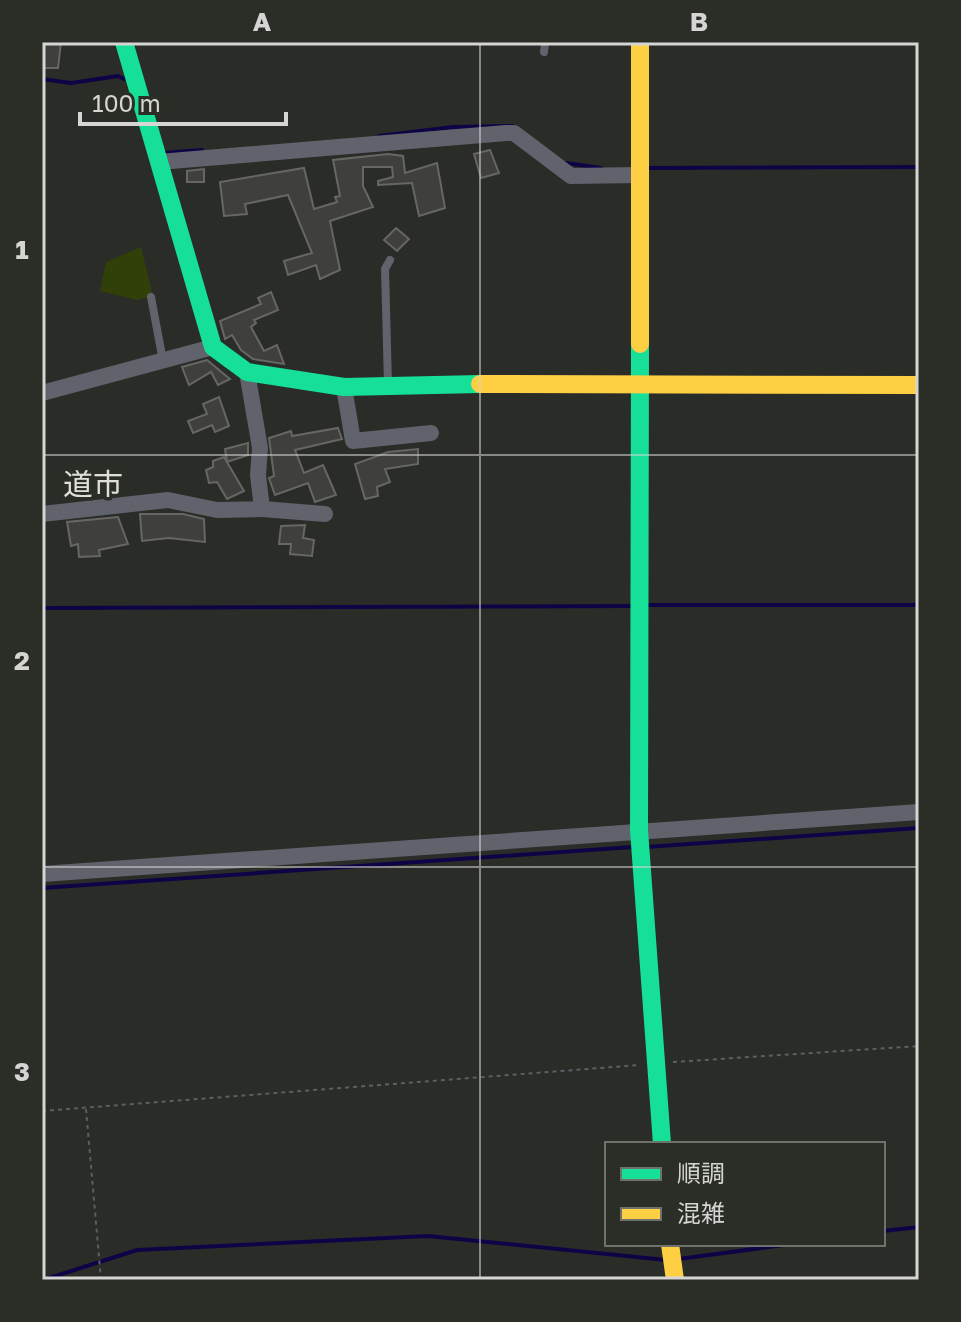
<svg xmlns="http://www.w3.org/2000/svg" width="961" height="1322" viewBox="0 0 961 1322" font-family="'Golos Text','Noto Sans JP',sans-serif">
<rect width="100%" height="100%" fill="#2a2c28"/>
<!-- green -->
<path fill="#313f09" d="M 141,247 L 153,296 L 137,300 L 100,291 L 106,262 Z"/>
<g fill="none" stroke-linecap="round" stroke-linejoin="round">
<!-- stream -->
<g stroke="#0e0445" stroke-width="4">
<path d="M 42,79 L 71,83 L 118,76 L 124,79"/>
<path d="M 379,136 L 453,127 L 513,126"/>
<path d="M 163,153 L 202,150"/>
<path d="M 566,163 L 601,168"/>
<path d="M 645,168 L 919,167"/>
<path d="M 645,605 L 919,605"/>
<path d="M 42,608 L 633,606"/>
<path d="M 646,847 L 919,828"/>
<path d="M 42,888 L 633,847"/>
<path d="M 883,1231 L 919,1227"/>
<path d="M 679,1259 L 791,1244"/>
<path d="M 43,1280 L 137,1250 L 428,1236 L 666,1260"/>
</g>
</g>
<!-- building -->
<g fill="#3f403d" stroke="#666764" stroke-width="2">
<path d="M 42,42 L 61,42 L 58,68 L 42,68 Z"/>
<path d="M 490,150 L 499,173 L 481,178 L 474,154 Z"/>
<path d="M 388,154 L 403,156 L 405,173 L 437,163 L 445,208 L 419,216 L 412,183 L 378,185 L 378,181 L 393,177 L 392,167 L 363,167 L 363,186 L 373,207 L 330,221 L 340,270 L 320,279 L 316,265 L 288,275 L 284,261 L 312,253 L 288,195 L 245,204 L 247,214 L 224,216 L 220,182 L 304,168 L 314,209 L 337,202 L 335,197 L 340,196 L 333,160 Z"/>
<path d="M 204,169 L 204,182 L 187,182 L 187,171 Z"/>
<path d="M 396,228 L 409,239 L 397,251 L 384,240 Z"/>
<path d="M 271,292 L 278,310 L 254,320 L 256,323 L 251,327 L 264,351 L 277,345 L 284,364 L 253,359 L 241,350 L 232,335 L 225,339 L 220,321 L 261,304 L 258,298 Z"/>
<path d="M 207,360 L 230,379 L 218,385 L 211,372 L 189,385 L 182,367 Z"/>
<path d="M 219,397 L 229,426 L 215,432 L 212,425 L 193,433 L 188,421 L 207,414 L 203,404 Z"/>
<path d="M 338,428 L 342,439 L 295,450 L 304,473 L 323,465 L 336,495 L 315,502 L 308,483 L 275,495 L 269,478 L 274,476 L 269,438 L 291,431 L 292,436 Z"/>
<path d="M 248,443 L 248,455 L 227,462 L 225,449 Z"/>
<path d="M 418,449 L 418,464 L 385,469 L 390,482 L 377,487 L 378,496 L 365,499 L 355,464 L 388,452 Z"/>
<path d="M 224,457 L 244,491 L 227,499 L 217,482 L 209,483 L 206,470 L 213,467 L 213,461 Z"/>
<path d="M 140,514 L 183,514 L 204,519 L 205,542 L 169,538 L 142,541 Z"/>
<path d="M 118,517 L 128,544 L 99,550 L 100,556 L 79,557 L 78,544 L 71,546 L 67,522 Z"/>
<path d="M 305,525 L 303,538 L 314,540 L 312,556 L 290,554 L 291,544 L 279,544 L 281,526 Z"/>
</g>
<g fill="none" stroke-linecap="round" stroke-linejoin="round">
<!-- path -->
<g stroke="#5c5e63" stroke-width="2" stroke-dasharray="4 4" stroke-linecap="butt">
<path d="M 673,1062 L 919,1046"/>
<path d="M 86,1109 L 101,1280"/>
<path d="M 42,1111 L 639,1065"/>
</g>
<!-- lane -->
<g stroke="#60626c" stroke-width="8">
<path d="M 544,52 L 545,42"/>
<path d="M 151,297 L 163,361"/>
<path d="M 388,385 L 385,269 L 390,260"/>
</g>
<!-- street -->
<g stroke="#60626c" stroke-width="16">
<path d="M 159,162 L 506,133 L 514,133 L 571,176 L 639,175"/>
<path d="M 344,387 L 353,441 L 431,433"/>
<path d="M 42,393 L 213,347"/>
<path d="M 262,509 L 325,514"/>
<path d="M 42,514 L 168,500 L 217,510 L 262,509 L 258,475 L 260,448 L 247,372"/>
<path d="M 42,874 L 919,812"/>
</g>
<!-- fast -->
<g stroke="#16e098" stroke-width="18">
<path d="M 124,42 L 213,347 L 247,372 L 344,387 L 480,384"/>
<path d="M 640,344 L 639,830 L 662,1144"/>
</g>
<!-- slow -->
<g stroke="#ffcf43" stroke-width="18">
<path d="M 640,344 L 640,42"/>
<path d="M 480,384 L 919,385"/>
<path d="M 670,1244 L 675,1280"/>
</g>
</g>
<!-- grid -->
<path fill="none" stroke="#d5d6d3" stroke-width="2" stroke-opacity="0.55" d="M 480,42 L 480,1280M 42,455 L 919,455M 42,867 L 919,867"/>
<g text-anchor="middle" dominant-baseline="central" stroke-width="7" stroke-linejoin="round" paint-order="stroke">
<!-- neighbourhood labels -->
<g font-size="30" fill="#dee0d9" stroke="#2b2d27">
<text x="93" y="484">道市</text>
</g>
</g>
<!-- border -->
<rect width="961" height="1322" fill="none" stroke="#2b2d27" stroke-width="88"/>
<!-- legend -->
<rect x="605" y="1142" width="280" height="104" fill="#2b2d27" stroke="#6f716c" stroke-width="2"/>
<rect x="621" y="1168" width="40" height="12" fill="#16e098" stroke="#6f716c" stroke-width="2"/>
<text x="677" y="1182" font-size="24" fill="#d5d6d3">順調</text>
<rect x="621" y="1208" width="40" height="12" fill="#ffcf43" stroke="#6f716c" stroke-width="2"/>
<text x="677" y="1222" font-size="24" fill="#d5d6d3">混雑</text>
<!-- scale -->
<path d="M80 112v12h206v-12" fill="none" stroke="#d5d6d3" stroke-width="4"/>
<text x="92" y="112" font-size="24" fill="#d5d6d3" stroke="#2b2d27" stroke-width="6" paint-order="stroke">100 m</text>
<rect x="44" y="44" width="873" height="1234" fill="none" stroke="#d5d6d3" stroke-width="3"/>
<g font-size="26" text-anchor="middle" font-weight="bold" fill="#d5d6d3">
<text x="262" y="31">A</text>
<text x="699" y="31">B</text>
<text x="22" y="259">1</text>
<text x="22" y="670">2</text>
<text x="22" y="1081">3</text>
</g>
</svg>
